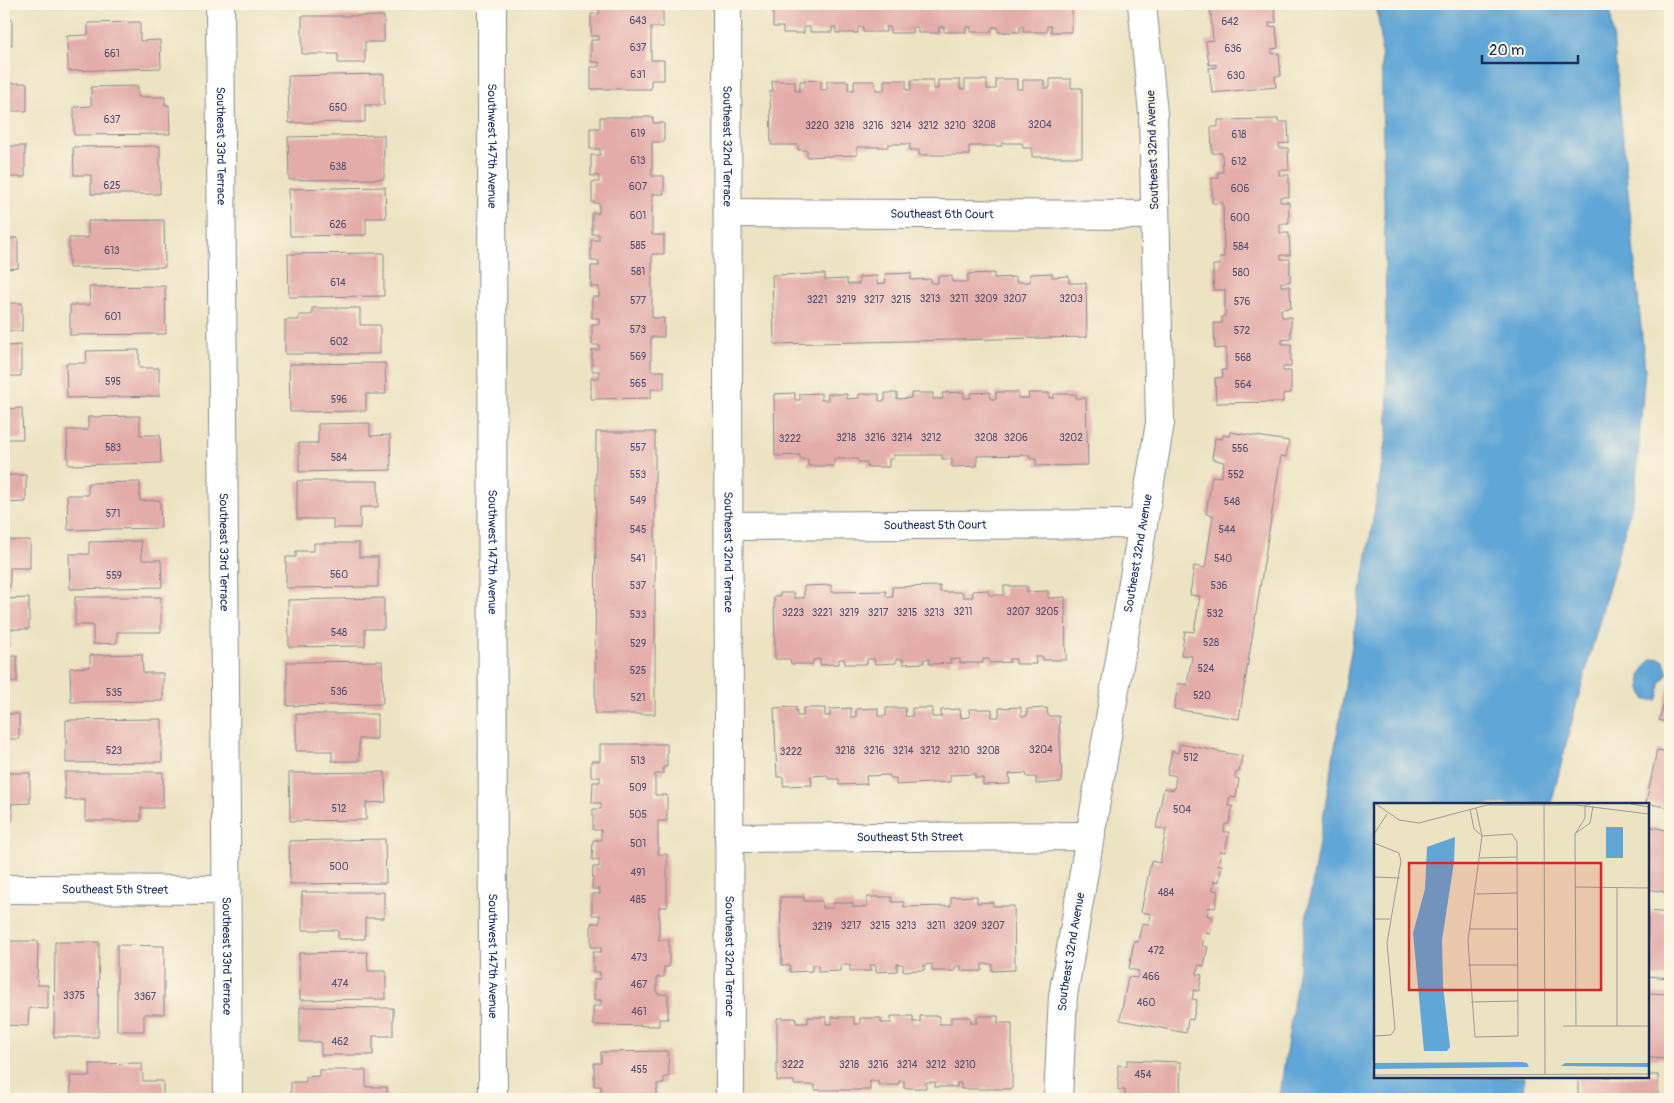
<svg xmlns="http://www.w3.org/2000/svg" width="1674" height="1103" viewBox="0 0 1674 1103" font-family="Pangolin,sans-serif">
<rect width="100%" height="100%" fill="#fcf5e5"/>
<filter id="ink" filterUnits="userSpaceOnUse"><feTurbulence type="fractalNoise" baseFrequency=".02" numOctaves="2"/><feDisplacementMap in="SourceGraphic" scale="10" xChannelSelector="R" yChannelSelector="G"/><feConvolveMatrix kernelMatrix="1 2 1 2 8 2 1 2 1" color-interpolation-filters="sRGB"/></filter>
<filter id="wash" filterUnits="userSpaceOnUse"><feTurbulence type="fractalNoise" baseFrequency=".0096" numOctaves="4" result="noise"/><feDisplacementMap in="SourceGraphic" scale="20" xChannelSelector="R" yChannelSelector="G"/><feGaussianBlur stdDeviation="1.12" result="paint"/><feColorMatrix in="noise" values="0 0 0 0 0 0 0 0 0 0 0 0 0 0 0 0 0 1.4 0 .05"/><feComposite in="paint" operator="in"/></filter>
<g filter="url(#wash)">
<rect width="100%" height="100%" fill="#ece3c2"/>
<!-- water -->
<g fill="#60a6d6" stroke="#3e6a9a">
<path d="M 1376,4 L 1610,4 L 1645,369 L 1635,493 L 1575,709 L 1551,804 L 1375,804 L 1375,1077 L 1524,1077 L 1523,1099 L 1279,1099 L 1306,920 L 1388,430 L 1381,38 Z"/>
<path d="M 1659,658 L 1664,661 L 1668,672 L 1660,684 L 1659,696 L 1657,700 L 1646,700 C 1637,684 1639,672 1652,659 Z"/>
</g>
<g id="blocks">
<!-- building -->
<g fill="#e3aca9">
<path d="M 67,4 L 163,4 L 163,6 L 67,7 Z"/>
<path d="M 591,4 L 651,4 L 651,8 L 663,8 L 663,27 L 651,27 L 651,60 L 664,60 L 664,80 L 651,80 L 651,89 L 591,89 L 591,67 L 599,67 L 599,62 L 591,62 L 591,40 L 599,40 L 599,36 L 591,36 L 591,14 L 599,14 L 599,9 L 591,9 Z"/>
<path d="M 773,4 L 1072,4 L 1072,26 L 1071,26 L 1071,32 L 1051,32 L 1051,26 L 1047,26 L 1047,32 L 1023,32 L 1023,26 L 1020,26 L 1020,32 L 998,32 L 998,27 L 992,27 L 992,32 L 971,32 L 971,27 L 966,27 L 966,32 L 944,32 L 944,27 L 939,27 L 939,33 L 918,33 L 918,27 L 913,27 L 913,33 L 890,33 L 890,27 L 886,27 L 886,32 L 863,32 L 863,27 L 858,27 L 858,33 L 836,33 L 836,27 L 832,27 L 832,32 L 810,32 L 810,27 L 804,27 L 804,33 L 783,33 L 783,27 L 773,27 Z"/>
<path d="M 1210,4 L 1274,4 L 1276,22 L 1269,23 L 1269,27 L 1276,26 L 1278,48 L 1272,49 L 1272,54 L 1279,53 L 1281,76 L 1275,76 L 1276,87 L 1212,93 L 1209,68 L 1216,67 L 1216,64 L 1209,65 L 1206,41 L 1213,40 Z"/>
<path d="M 302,16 L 384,16 L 384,42 L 365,42 L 365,63 L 338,63 L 338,54 L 302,54 Z"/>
<rect x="4" y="19" width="8" height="26"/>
<path d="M 140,22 L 140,41 L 160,40 L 161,68 L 68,71 L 67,36 L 88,35 L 88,23 Z"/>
<path d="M 384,74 L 384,105 L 365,105 L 365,122 L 289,123 L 288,76 Z"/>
<path d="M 996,79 L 1017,79 L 1017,89 L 1023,89 L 1023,80 L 1044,80 L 1044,88 L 1050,88 L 1050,79 L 1071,79 L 1071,88 L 1082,88 L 1082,157 L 1032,157 L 1032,148 L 1023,148 L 1022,143 L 1002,143 L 1002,146 L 969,146 L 969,155 L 919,155 L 919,150 L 910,150 L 910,144 L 888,144 L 888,147 L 857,147 L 857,155 L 807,157 L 807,150 L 798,150 L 798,145 L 771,145 L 770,91 L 773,91 L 772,81 L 795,81 L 795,91 L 800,91 L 800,81 L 821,80 L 821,90 L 827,90 L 827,81 L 848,81 L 848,90 L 854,90 L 854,81 L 875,81 L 876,90 L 884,90 L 884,80 L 906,80 L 906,90 L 911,90 L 911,80 L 933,80 L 933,89 L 938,89 L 938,80 L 960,80 L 960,89 L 965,89 L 965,80 L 987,80 L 987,89 L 996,89 Z"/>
<path d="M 4,83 L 27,83 L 27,111 L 8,111 L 8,130 L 4,130 Z"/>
<path d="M 138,86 L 138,97 L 165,97 L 165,105 L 169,105 L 170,134 L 74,135 L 74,107 L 91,106 L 91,87 Z"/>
<path d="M 600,117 L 653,117 L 653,123 L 664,123 L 664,142 L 652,142 L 652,176 L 664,176 L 664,194 L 652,194 L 652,235 L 664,235 L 664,254 L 652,254 L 652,318 L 664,318 L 664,337 L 651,337 L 651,371 L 664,371 L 664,389 L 651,389 L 651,398 L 591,399 L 591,378 L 599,378 L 599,371 L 592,371 L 592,350 L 599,350 L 599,345 L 592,345 L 592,324 L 599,324 L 599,318 L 592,318 L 592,297 L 599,297 L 599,287 L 591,287 L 591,266 L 599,266 L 599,261 L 591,261 L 591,240 L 599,240 L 599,234 L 592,234 L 592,213 L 599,213 L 599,203 L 592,203 L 592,182 L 599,182 L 599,176 L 591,176 L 591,155 L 600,155 L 600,149 L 590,149 L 590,128 L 600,128 Z"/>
<path d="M 1278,119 L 1278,122 L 1288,122 L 1289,143 L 1279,144 L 1279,148 L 1288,148 L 1289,170 L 1279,170 L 1279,175 L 1289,175 L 1289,197 L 1280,197 L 1280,202 L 1289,202 L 1289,224 L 1280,224 L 1280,233 L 1289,233 L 1290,255 L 1281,255 L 1281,259 L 1290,259 L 1290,282 L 1281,282 L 1281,286 L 1290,286 L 1291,308 L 1281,309 L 1282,317 L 1291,317 L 1291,339 L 1282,340 L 1282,344 L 1291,344 L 1291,367 L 1282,367 L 1283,371 L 1291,371 L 1291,393 L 1283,394 L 1283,402 L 1216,403 L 1215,378 L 1223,377 L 1222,370 L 1226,370 L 1226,348 L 1215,349 L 1214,323 L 1222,323 L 1222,317 L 1225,316 L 1225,290 L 1214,290 L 1213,277 L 1213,265 L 1220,265 L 1220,257 L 1224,257 L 1223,203 L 1212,203 L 1212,178 L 1218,178 L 1218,172 L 1223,172 L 1222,153 L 1212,153 L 1211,127 L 1218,127 L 1218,120 Z"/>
<path d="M 384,135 L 384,179 L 289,180 L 288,137 Z"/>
<path d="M 4,146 L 25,146 L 25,177 L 6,177 L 6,194 L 4,194 Z"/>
<path d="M 160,146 L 160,194 L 91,194 L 91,175 L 74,175 L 73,147 Z"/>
<path d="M 385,187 L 386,218 L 366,218 L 366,235 L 290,236 L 289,189 Z"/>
<path d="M 164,220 L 165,267 L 69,268 L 69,238 L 88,238 L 88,221 Z"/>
<path d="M 4,238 L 18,238 L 18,268 L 4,269 Z"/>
<path d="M 384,253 L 384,296 L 289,297 L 288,254 Z"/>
<path d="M 911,273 L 911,280 L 931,279 L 931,283 L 938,283 L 938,276 L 952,276 L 952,282 L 968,282 L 968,274 L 994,273 L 994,278 L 1016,277 L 1016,282 L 1030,282 L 1030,274 L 1052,273 L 1052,277 L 1069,276 L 1069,283 L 1086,283 L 1087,337 L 774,344 L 772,275 L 825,274 L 825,280 L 847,279 L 847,284 L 859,284 L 859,277 L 877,276 L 877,284 L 886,283 L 885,274 Z"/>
<path d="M 165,286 L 166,334 L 70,335 L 70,305 L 90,305 L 89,287 Z"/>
<rect x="4" y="303" width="18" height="28"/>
<path d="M 312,308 L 360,308 L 360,325 L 380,325 L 380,354 L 285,354 L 285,320 L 299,320 L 299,315 L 312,315 Z"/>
<path d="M 21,345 L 21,376 L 4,376 L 4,346 Z"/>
<path d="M 139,350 L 139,368 L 159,368 L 159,396 L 67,398 L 66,363 L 87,363 L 86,351 Z"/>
<path d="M 385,363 L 386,394 L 366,394 L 366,411 L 290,412 L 289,364 Z"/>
<path d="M 964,392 L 964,398 L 971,398 L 970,393 L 990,392 L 991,399 L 996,399 L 996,392 L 1018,392 L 1018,398 L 1029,398 L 1028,393 L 1049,393 L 1049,398 L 1054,398 L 1054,394 L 1076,394 L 1076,398 L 1086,398 L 1088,465 L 1036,466 L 1036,459 L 1030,459 L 1030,455 L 977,456 L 977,466 L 952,467 L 952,459 L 942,459 L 942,455 L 893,455 L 893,459 L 889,459 L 889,467 L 867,467 L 867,462 L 858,462 L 858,459 L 834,459 L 834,466 L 808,466 L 808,459 L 800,459 L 800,455 L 775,456 L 774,394 L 795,393 L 795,400 L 800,400 L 800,394 L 821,393 L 821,400 L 828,400 L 828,394 L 847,394 L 847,399 L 859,398 L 859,394 L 879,394 L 879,401 L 885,401 L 885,393 L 897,393 L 897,399 L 911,398 L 911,393 L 933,393 L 933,399 L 943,399 L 942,393 Z"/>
<path d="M 22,408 L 23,439 L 4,439 L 4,409 Z"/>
<path d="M 140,416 L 140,435 L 160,435 L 161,463 L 68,465 L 67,430 L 88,430 L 88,417 Z"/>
<path d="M 370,423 L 370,436 L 390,435 L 391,470 L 299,472 L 299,443 L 318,443 L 318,424 Z"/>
<path d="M 596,432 L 655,432 L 655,714 L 595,714 Z"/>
<path d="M 1230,432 L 1289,441 L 1286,457 L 1281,456 L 1239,719 L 1174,709 L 1178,683 L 1187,685 L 1192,656 L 1181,655 L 1185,631 L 1194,632 L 1200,596 L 1190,595 L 1194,566 L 1205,568 L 1213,515 L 1206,514 L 1212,476 L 1221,477 L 1224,462 L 1212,459 L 1215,438 L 1222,439 L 1223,435 L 1229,436 Z"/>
<path d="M 4,475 L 26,475 L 26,502 L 6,503 L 6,522 L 4,522 Z"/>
<path d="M 297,481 L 378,481 L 378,507 L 360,507 L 360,528 L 333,528 L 333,519 L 297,519 Z"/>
<path d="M 140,482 L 140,501 L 160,500 L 161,528 L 68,530 L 67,495 L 88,495 L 88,483 Z"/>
<path d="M 4,540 L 30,540 L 30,568 L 10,568 L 10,587 L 4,587 Z"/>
<path d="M 141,541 L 142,560 L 161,560 L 162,587 L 70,589 L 69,554 L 89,554 L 89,542 Z"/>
<path d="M 314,543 L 359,543 L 359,557 L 378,557 L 378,587 L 286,588 L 286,557 L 296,557 L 296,551 L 314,551 Z"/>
<path d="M 831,585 L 831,592 L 886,591 L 886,597 L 893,597 L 892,587 L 940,586 L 940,592 L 963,592 L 963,597 L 973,597 L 972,591 L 988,590 L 989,595 L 1004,595 L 1004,586 L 1027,586 L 1027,592 L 1048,591 L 1048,598 L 1065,597 L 1066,660 L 1043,660 L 1043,657 L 1035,657 L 1036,664 L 1016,664 L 1016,659 L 1009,659 L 1010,662 L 990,663 L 989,659 L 983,659 L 983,663 L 960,663 L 960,659 L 950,659 L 951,663 L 929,664 L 929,659 L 924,659 L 924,663 L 903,664 L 903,659 L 896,659 L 896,663 L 875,664 L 874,659 L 867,659 L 867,664 L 845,664 L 844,659 L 839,659 L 839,664 L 820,665 L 820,659 L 813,660 L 813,664 L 791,664 L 790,659 L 775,659 L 774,596 L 780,596 L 780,593 L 794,593 L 794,598 L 804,598 L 804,586 Z"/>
<path d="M 75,597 L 161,597 L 161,632 L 117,632 L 117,643 L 93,644 L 93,625 L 75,625 Z"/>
<path d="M 29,598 L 29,629 L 10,629 L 10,646 L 4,646 L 4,599 Z"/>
<path d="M 384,598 L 384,629 L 365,629 L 365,646 L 289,647 L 288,600 Z"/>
<path d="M 142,654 L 143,673 L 163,673 L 163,701 L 71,702 L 70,668 L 90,667 L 90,655 Z"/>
<rect x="4" y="656" width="13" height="26"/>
<path d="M 382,661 L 383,704 L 287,706 L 287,662 Z"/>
<path d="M 1670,683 L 1670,724 L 1659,720 Z"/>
<path d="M 796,707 L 797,716 L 803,716 L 803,708 L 825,708 L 825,716 L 830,716 L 830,709 L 851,708 L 851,717 L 856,717 L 856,709 L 878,708 L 878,716 L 886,716 L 886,708 L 905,708 L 906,717 L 912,716 L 912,708 L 932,708 L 932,717 L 941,717 L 941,710 L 960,709 L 961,718 L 970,717 L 969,709 L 992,709 L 992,717 L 999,717 L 999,708 L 1021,707 L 1021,716 L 1027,716 L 1027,709 L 1047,708 L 1048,716 L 1059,716 L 1062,782 L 1036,784 L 1036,777 L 1027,777 L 1026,773 L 1009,774 L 1010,784 L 983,785 L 983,778 L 975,778 L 975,774 L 950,775 L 950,782 L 896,785 L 896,778 L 890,778 L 890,775 L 866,776 L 867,784 L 839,785 L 839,779 L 828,779 L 828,775 L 811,776 L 812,785 L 783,786 L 783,777 L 777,777 L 774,708 Z"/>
<rect x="4" y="714" width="15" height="25"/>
<path d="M 296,714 L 377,714 L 377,739 L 359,739 L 359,761 L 332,761 L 332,751 L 296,751 Z"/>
<path d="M 162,719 L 162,762 L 66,763 L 66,720 Z"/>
<path d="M 600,744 L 667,744 L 667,767 L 663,767 L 663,774 L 655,774 L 655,795 L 667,795 L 667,821 L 658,821 L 658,854 L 667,854 L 667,907 L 659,907 L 659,940 L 669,940 L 669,967 L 664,967 L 664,977 L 657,977 L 657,994 L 668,994 L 668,1019 L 659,1019 L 659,1026 L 593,1025 L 593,1006 L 601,1006 L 601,1000 L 594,1000 L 594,979 L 600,979 L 600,972 L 593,972 L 593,952 L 601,952 L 601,947 L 591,947 L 591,923 L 600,923 L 600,915 L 592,915 L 592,894 L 600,894 L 600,889 L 592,889 L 593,867 L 599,867 L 599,860 L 592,860 L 593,840 L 601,840 L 601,830 L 593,830 L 593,809 L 601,809 L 601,803 L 592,803 L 593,782 L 600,782 L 600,777 L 591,777 L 591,761 L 600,761 Z"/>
<path d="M 1180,744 L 1242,756 L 1239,772 L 1236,772 L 1235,778 L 1239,779 L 1236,798 L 1230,797 L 1228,806 L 1233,806 L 1229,824 L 1225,824 L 1224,832 L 1229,832 L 1225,852 L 1221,851 L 1218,865 L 1222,865 L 1219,882 L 1214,881 L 1213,890 L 1218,891 L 1215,908 L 1209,907 L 1207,916 L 1213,917 L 1210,934 L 1205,933 L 1202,946 L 1208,947 L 1204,966 L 1199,965 L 1197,974 L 1202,975 L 1199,991 L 1194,990 L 1192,999 L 1197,1000 L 1193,1020 L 1188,1019 L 1186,1033 L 1120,1020 L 1128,977 L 1137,978 L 1139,971 L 1129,969 L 1134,941 L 1138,942 L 1142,923 L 1149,924 L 1151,914 L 1141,912 L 1151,861 L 1160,863 L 1166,829 L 1156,828 L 1164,788 L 1174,790 L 1176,776 L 1167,774 L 1172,751 L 1178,753 Z"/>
<path d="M 1657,750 L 1670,752 L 1670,808 L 1646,803 Z"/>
<path d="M 65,772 L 163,772 L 163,808 L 141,808 L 141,821 L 85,821 L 85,800 L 65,800 Z"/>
<path d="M 385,772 L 386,802 L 366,803 L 366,820 L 290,821 L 289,773 Z"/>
<path d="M 4,773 L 30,773 L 30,803 L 11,804 L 12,821 L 4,821 Z"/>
<path d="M 1648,826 L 1670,831 L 1670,893 L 1648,889 Z"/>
<path d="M 385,839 L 386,883 L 290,884 L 289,841 Z"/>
<path d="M 302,892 L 384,892 L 384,918 L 365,918 L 365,939 L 338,939 L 338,930 L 302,930 Z"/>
<path d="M 977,896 L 977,903 L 993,902 L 993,906 L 1014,906 L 1015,970 L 992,971 L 992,964 L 982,964 L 982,971 L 961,971 L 961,966 L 955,966 L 955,971 L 932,971 L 932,964 L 924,965 L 924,970 L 903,971 L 903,964 L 897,964 L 897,971 L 876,972 L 876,965 L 870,965 L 870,971 L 850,971 L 850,965 L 840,965 L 840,971 L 818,972 L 818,965 L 812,965 L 812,971 L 790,972 L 790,965 L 782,965 L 780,897 L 804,897 L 804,901 L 822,901 L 822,908 L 833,908 L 833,903 L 853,903 L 853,907 L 867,907 L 867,897 L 892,897 L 892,902 L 904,902 L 904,907 L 951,906 L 951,897 Z"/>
<path d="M 1648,911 L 1670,913 L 1670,978 L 1648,976 Z"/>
<path d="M 4,941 L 38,941 L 37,985 L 48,985 L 48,1009 L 29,1008 L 28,1026 L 4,1025 Z"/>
<path d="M 55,942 L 99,942 L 98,1037 L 54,1037 Z"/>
<path d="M 117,945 L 164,946 L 164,1014 L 144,1014 L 144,1031 L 117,1031 Z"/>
<path d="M 367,952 L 368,971 L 386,971 L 386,999 L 300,1000 L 299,953 Z"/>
<path d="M 1648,993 L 1670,994 L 1670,1059 L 1648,1058 Z"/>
<path d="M 300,1007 L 393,1008 L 393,1036 L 373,1036 L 373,1055 L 321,1055 L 321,1042 L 300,1042 Z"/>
<path d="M 891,1016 L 913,1016 L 913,1022 L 920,1022 L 920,1016 L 939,1016 L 939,1024 L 951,1024 L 951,1017 L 971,1017 L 971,1023 L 977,1023 L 977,1016 L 998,1016 L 998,1023 L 1012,1023 L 1012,1089 L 961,1089 L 961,1083 L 957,1083 L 957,1087 L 935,1087 L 935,1082 L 926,1082 L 926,1088 L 904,1088 L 904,1081 L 899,1081 L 899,1085 L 878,1085 L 878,1081 L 870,1081 L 870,1090 L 815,1090 L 815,1085 L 794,1085 L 794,1081 L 777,1081 L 777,1018 L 796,1018 L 796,1023 L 808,1023 L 808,1017 L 826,1017 L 826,1024 L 832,1024 L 832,1017 L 854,1017 L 854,1024 L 860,1024 L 860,1018 L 881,1018 L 881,1023 L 891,1023 Z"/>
<path d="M 668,1051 L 669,1077 L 664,1077 L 664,1084 L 657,1084 L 657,1099 L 594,1099 L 594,1093 L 601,1092 L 601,1086 L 594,1086 L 594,1063 L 601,1063 L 601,1052 Z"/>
<path d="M 1127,1060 L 1181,1062 L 1180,1099 L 1125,1099 L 1125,1090 L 1118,1090 L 1118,1065 L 1127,1066 Z"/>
<path d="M 142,1063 L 143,1081 L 163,1081 L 163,1099 L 71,1099 L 70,1076 L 90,1076 L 90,1064 Z"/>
<path d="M 319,1070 L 366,1070 L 366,1087 L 387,1087 L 387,1099 L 291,1099 L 291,1082 L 306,1082 L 306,1077 L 319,1076 Z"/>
<path d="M 1648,1075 L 1658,1075 L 1658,1099 L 1578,1099 L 1578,1077 L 1648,1077 Z"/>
</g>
</g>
</g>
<g filter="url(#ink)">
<use href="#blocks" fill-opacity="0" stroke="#848990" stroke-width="1"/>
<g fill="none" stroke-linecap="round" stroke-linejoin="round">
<defs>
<g id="minor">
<path id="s1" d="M 220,4 L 228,1099"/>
<path id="s2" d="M 727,4 L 730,1099"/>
<path id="s3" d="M 728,213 L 1155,215"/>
<path id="s4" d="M 729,526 L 1143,524"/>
<path id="s5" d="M 729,838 L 1091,836"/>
<path id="s6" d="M 4,889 L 226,890"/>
<path id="s7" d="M 1058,1099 L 1063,996 L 1160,423 L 1153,113 L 1142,4"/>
</g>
<g id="tertiary">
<path id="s8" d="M 492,4 L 493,1099"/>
</g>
</defs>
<!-- minor casing -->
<use href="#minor" stroke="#848990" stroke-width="30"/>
<!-- tertiary casing -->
<use href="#tertiary" stroke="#848990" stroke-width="30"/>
<!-- minor -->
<use href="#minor" stroke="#fff" stroke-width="28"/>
<!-- tertiary -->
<use href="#tertiary" stroke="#fff" stroke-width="28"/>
</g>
</g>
<g text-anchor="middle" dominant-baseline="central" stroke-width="4" stroke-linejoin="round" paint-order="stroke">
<!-- number labels -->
<g font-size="10" fill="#4d4e71">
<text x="638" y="21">643</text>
<text x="1230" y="22">642</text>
<text x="638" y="48">637</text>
<text x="1233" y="49">636</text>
<text x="112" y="54">661</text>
<text x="638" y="75">631</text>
<text x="1236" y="76">630</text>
<text x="338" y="108">650</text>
<text x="112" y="120">637</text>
<text x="984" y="125">3208</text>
<text x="1040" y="125">3204</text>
<text x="817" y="126">3220</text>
<text x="844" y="126">3218</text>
<text x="873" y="126">3216</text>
<text x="901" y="126">3214</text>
<text x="928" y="126">3212</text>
<text x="955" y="126">3210</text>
<text x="638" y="134">619</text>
<text x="1239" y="135">618</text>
<text x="638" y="161">613</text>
<text x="1239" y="162">612</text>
<text x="338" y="167">638</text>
<text x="112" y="186">625</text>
<text x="638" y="187">607</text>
<text x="1240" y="189">606</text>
<text x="638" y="216">601</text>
<text x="1240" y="218">600</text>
<text x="338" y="225">626</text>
<text x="638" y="246">585</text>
<text x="1241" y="247">584</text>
<text x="112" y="251">613</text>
<text x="638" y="272">581</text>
<text x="1241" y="273">580</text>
<text x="338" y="283">614</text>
<text x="930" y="299">3213</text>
<text x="959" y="299">3211</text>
<text x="986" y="299">3209</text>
<text x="1015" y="299">3207</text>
<text x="1071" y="299">3203</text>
<text x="817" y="300">3221</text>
<text x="846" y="300">3219</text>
<text x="874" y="300">3217</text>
<text x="901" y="300">3215</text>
<text x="638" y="301">577</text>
<text x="1242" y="302">576</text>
<text x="113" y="317">601</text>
<text x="638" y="330">573</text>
<text x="1242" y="331">572</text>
<text x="339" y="342">602</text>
<text x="638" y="357">569</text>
<text x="1243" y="358">568</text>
<text x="113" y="382">595</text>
<text x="638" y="384">565</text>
<text x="1243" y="385">564</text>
<text x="339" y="400">596</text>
<text x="846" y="438">3218</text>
<text x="875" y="438">3216</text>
<text x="902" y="438">3214</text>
<text x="931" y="438">3212</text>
<text x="986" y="438">3208</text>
<text x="1016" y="438">3206</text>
<text x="1071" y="438">3202</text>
<text x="790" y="439">3222</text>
<text x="113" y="448">583</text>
<text x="638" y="448">557</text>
<text x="1240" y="449">556</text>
<text x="339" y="458">584</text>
<text x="638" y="475">553</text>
<text x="1236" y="475">552</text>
<text x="638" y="501">549</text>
<text x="1232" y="502">548</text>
<text x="113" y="514">571</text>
<text x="638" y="530">545</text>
<text x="1227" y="530">544</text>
<text x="638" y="559">541</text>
<text x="1223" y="559">540</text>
<text x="339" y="575">560</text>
<text x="114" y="576">559</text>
<text x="638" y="586">537</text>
<text x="1219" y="586">536</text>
<text x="963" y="612">3211</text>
<text x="1018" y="612">3207</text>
<text x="1047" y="612">3205</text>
<text x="793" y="613">3223</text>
<text x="822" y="613">3221</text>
<text x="849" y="613">3219</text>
<text x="878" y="613">3217</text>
<text x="907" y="613">3215</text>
<text x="934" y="613">3213</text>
<text x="1215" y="614">532</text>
<text x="638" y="615">533</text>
<text x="339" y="633">548</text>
<text x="1211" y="643">528</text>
<text x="638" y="644">529</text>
<text x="1206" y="669">524</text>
<text x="638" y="671">525</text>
<text x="339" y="692">536</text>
<text x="114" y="693">535</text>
<text x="1202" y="696">520</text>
<text x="638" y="698">521</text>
<text x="1041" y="750">3204</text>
<text x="114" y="751">523</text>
<text x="845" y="751">3218</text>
<text x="874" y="751">3216</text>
<text x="903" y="751">3214</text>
<text x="930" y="751">3212</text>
<text x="959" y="751">3210</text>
<text x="988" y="751">3208</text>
<text x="791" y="752">3222</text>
<text x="1191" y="758">512</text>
<text x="638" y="761">513</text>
<text x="638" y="788">509</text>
<text x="339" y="809">512</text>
<text x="1182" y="810">504</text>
<text x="638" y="815">505</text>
<text x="638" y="844">501</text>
<text x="339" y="867">500</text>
<text x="638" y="873">491</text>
<text x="1166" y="893">484</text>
<text x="638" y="900">485</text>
<text x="851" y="926">3217</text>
<text x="880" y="926">3215</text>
<text x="906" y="926">3213</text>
<text x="936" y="926">3211</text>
<text x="965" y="926">3209</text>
<text x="993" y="926">3207</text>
<text x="822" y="927">3219</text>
<text x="1156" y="951">472</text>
<text x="639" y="958">473</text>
<text x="1151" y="977">466</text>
<text x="340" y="984">474</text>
<text x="639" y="985">467</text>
<text x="74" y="996">3375</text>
<text x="145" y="997">3367</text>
<text x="1146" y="1003">460</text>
<text x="639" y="1012">461</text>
<text x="340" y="1042">462</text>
<text x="793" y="1065">3222</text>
<text x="849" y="1065">3218</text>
<text x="878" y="1065">3216</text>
<text x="907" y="1065">3214</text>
<text x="936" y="1065">3212</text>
<text x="965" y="1065">3210</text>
<text x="639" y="1070">455</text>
<text x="1143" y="1075">454</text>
</g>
<!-- street labels -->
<g font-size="12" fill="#1b2f5e" stroke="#fcf5e5">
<text stroke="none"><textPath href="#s1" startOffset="142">Southeast 33rd Terrace</textPath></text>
<text stroke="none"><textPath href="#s8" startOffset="142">Southwest 147th Avenue</textPath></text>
<text stroke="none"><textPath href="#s2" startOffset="142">Southeast 32nd Terrace</textPath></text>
<text transform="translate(1153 150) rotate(-92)">Southeast 32nd Avenue</text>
<text stroke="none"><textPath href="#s3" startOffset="214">Southeast 6th Court</textPath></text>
<text stroke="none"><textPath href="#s4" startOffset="206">Southeast 5th Court</textPath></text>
<text stroke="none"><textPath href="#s8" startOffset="548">Southwest 147th Avenue</textPath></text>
<text stroke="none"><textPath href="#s2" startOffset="548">Southeast 32nd Terrace</textPath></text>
<text stroke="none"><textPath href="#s1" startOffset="548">Southeast 33rd Terrace</textPath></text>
<text stroke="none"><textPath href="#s7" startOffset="552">Southeast 32nd Avenue</textPath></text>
<text stroke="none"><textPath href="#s5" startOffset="181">Southeast 5th Street</textPath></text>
<text stroke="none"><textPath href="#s6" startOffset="111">Southeast 5th Street</textPath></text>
<text stroke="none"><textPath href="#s7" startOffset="148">Southeast 32nd Avenue</textPath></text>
<text stroke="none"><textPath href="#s1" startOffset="952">Southeast 33rd Terrace</textPath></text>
<text stroke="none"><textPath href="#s8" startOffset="952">Southwest 147th Avenue</textPath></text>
<text stroke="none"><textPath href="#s2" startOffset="952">Southeast 32nd Terrace</textPath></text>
</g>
</g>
<!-- overview -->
<g transform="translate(1374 803)">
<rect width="275" height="275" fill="#ece3c2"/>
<path d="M 232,24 L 249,24 L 249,55 L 232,55 ZM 81,34 L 80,59 L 68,137 L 69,182 L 76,244 L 73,248 L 50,248 L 39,130 L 51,86 L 53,44 ZM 148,259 L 153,260 L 155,264 L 0,266 L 0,260 ZM 191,260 L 275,260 L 275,264 L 187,263 Z" fill="#60a6d6"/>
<path fill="none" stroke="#989b9a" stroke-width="1" d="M 2,1 L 25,17 L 45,20 L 117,1M 170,1 L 171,271M 257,1 L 275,4M 115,2 L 202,2 L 275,11M 102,5 L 108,33 L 94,138 L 101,234 L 144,233 L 143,39 L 138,31 L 108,33M 96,6 L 100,26 L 107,32M 202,30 L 216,20 L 219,3M 0,31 L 13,11M 0,40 L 25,50 L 27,58 L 13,140 L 21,226 L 17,232 L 0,233M 106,55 L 143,54M 0,74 L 26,75M 201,84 L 275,85M 243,85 L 243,223M 102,91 L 143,90M 0,116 L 16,116M 96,126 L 143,126M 94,162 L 144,162M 97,199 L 144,198M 189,223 L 275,223M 202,223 L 201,31 L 211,15 L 211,2 L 217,1M 0,272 L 275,271"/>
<path fill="#d62828" fill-opacity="0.15" stroke="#d62828" stroke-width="2.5" d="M 35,60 L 227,60 L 227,187 L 35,187 Z"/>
<rect width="275" height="275" fill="none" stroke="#1b2f5e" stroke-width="2.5"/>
</g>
<!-- margin -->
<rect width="1674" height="1103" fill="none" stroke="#fcf5e5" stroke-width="20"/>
<!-- scale -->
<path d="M1482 55v8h96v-8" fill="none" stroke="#1b2f5e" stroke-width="2.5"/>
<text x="1489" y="55" font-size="15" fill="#1b2f5e" stroke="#fcf5e5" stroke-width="4" paint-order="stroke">20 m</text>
</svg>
